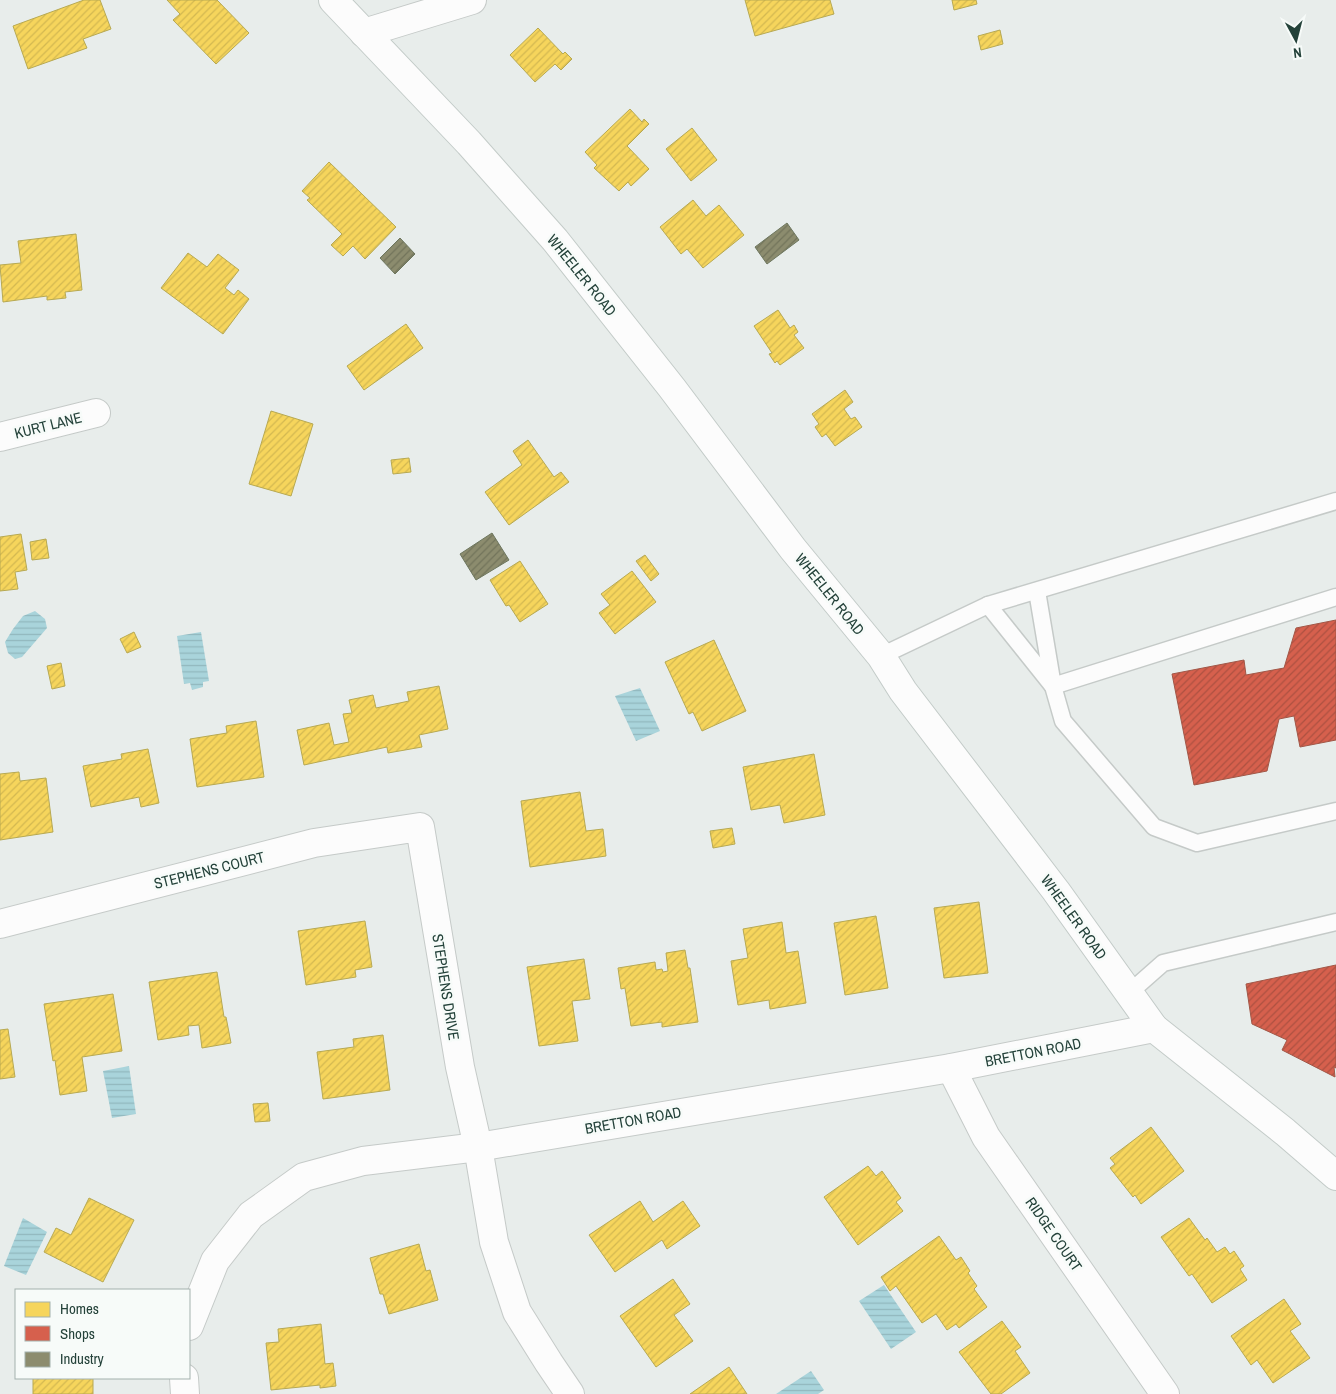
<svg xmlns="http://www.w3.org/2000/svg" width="1336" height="1394" viewBox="0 0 1336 1394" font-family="'Archivo Narrow',sans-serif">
<defs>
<pattern id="water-rules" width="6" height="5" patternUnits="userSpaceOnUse" patternTransform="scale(1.25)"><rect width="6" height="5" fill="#a9d4db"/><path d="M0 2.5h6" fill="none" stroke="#91b7bd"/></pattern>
<pattern id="homes-hatch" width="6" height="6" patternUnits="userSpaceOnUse" patternTransform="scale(1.25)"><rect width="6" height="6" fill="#f6d55c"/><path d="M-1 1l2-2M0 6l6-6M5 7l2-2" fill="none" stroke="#d3b851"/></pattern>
<pattern id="shops-hatch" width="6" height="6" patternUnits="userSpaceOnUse" patternTransform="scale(1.25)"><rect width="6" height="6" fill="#d6604d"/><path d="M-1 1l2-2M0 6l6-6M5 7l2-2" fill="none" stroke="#ad5141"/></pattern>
<pattern id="industry-hatch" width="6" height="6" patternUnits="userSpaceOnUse" patternTransform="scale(1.25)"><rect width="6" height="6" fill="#8c8c6e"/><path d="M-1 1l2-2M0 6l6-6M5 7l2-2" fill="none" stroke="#72745b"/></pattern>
</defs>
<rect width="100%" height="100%" fill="#e8edeb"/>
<!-- water -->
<g fill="url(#water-rules)">
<path d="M 35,611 L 45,619 L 47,628 L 22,657 L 15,659 L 8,653 L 5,642 L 13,629 L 23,616 Z"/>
<path d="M 201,632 L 209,681 L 203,682 L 203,687 L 192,690 L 190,683 L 184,684 L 177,636 Z"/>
<path d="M 640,688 L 660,731 L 636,741 L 615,696 Z"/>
<path d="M 129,1066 L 136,1114 L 112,1118 L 103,1071 Z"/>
<path d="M 23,1218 L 47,1232 L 26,1275 L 4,1266 Z"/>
<path d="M 884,1285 L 916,1332 L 891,1349 L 859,1301 Z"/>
<path d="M 811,1371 L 824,1390 L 818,1394 L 776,1394 Z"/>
</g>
<!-- homes -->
<g fill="url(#homes-hatch)" stroke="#b7a952">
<path d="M 84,0 L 100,0 L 111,29 L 83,39 L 87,48 L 28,69 L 13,26 Z"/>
<path d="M 167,0 L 217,0 L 249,33 L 216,64 L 173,20 L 180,14 Z"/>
<path d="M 745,0 L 830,0 L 834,14 L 755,36 Z"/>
<path d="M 952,0 L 976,0 L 977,4 L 954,10 Z"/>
<path d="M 538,28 L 563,54 L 565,52 L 572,59 L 561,70 L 555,64 L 535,82 L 510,55 Z"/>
<path d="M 1000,30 L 1003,44 L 981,50 L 978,36 Z"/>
<path d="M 630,109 L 642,122 L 644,119 L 649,124 L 627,146 L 649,169 L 631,186 L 628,182 L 619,191 L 594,168 L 597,165 L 585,152 Z"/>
<path d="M 692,128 L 717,160 L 691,181 L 666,149 Z"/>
<path d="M 329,162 L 396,227 L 365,259 L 353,246 L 343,256 L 331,245 L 342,234 L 307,200 L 310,198 L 302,191 Z"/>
<path d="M 693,200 L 706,216 L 719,205 L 744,235 L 703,268 L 687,249 L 681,254 L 660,227 Z"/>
<path d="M 76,234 L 82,290 L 65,292 L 66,298 L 47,300 L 47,296 L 3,302 L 0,265 L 21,263 L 18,241 Z"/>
<path d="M 188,253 L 207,267 L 218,254 L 239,270 L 225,288 L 234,295 L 238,290 L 249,299 L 223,334 L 161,288 Z"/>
<path d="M 778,310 L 790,328 L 794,325 L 798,332 L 794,335 L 804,348 L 780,365 L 777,361 L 775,363 L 769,354 L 772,353 L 754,326 Z"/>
<path d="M 406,324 L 423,348 L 364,390 L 347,366 Z"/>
<path d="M 845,390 L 853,402 L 844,409 L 851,419 L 855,417 L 862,427 L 835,446 L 826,434 L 822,437 L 815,427 L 819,424 L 812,414 Z"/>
<path d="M 271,411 L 313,424 L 291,496 L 249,484 Z"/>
<path d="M 528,440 L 554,477 L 561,472 L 569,482 L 509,525 L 485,492 L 522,465 L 513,451 Z"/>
<path d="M 409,458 L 411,472 L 393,474 L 391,460 Z"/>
<path d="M 21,534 L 27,570 L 15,572 L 18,589 L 0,591 L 0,537 Z"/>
<path d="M 46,539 L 49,558 L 32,560 L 30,542 Z"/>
<path d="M 645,555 L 659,574 L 651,581 L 636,561 Z"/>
<path d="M 520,561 L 548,604 L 520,622 L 509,605 L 506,606 L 490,580 Z"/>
<path d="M 632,571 L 656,602 L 615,634 L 599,613 L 610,605 L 601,594 Z"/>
<path d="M 134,632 L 141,647 L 127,653 L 120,639 Z"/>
<path d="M 714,640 L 746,711 L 702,731 L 693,712 L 689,714 L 665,662 Z"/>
<path d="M 61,663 L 65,686 L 52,689 L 47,666 Z"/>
<path d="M 439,686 L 448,729 L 419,735 L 422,747 L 388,753 L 387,747 L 304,765 L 297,730 L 329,723 L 334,745 L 349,742 L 343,714 L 352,713 L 349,700 L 373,695 L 376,708 L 409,701 L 407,692 Z"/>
<path d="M 256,721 L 264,777 L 197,787 L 190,739 L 227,733 L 226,726 Z"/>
<path d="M 148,749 L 159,803 L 141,807 L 139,797 L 91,807 L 83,766 L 122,759 L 121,754 Z"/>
<path d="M 814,754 L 825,815 L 784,823 L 780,805 L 751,810 L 743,767 Z"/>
<path d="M 19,772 L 20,781 L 46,778 L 53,832 L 0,840 L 0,774 Z"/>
<path d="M 580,792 L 586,831 L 603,829 L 606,856 L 530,867 L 521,801 Z"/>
<path d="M 732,828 L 735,844 L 713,848 L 710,831 Z"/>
<path d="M 979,902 L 988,973 L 944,978 L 934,908 Z"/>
<path d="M 876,916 L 888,988 L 845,995 L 834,923 Z"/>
<path d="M 365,921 L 372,967 L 355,970 L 356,977 L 306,985 L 298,931 Z"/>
<path d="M 782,922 L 786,953 L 798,951 L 806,1003 L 770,1009 L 769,1000 L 738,1005 L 731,961 L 748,958 L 743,929 Z"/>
<path d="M 685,950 L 688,968 L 690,968 L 698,1022 L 662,1027 L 662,1022 L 631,1026 L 625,988 L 621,989 L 618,968 L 655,962 L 656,970 L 662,969 L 663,972 L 668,971 L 666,953 Z"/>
<path d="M 584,959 L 590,999 L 572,1001 L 578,1041 L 539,1046 L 527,967 Z"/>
<path d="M 217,972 L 224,1017 L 226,1017 L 231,1043 L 202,1048 L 199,1025 L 188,1026 L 189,1035 L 158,1040 L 149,982 Z"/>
<path d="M 113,994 L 122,1051 L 82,1057 L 87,1091 L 60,1095 L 55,1060 L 53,1061 L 44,1004 Z"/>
<path d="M 8,1029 L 15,1077 L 0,1079 L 0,1030 Z"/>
<path d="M 383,1035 L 390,1090 L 323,1099 L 317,1052 L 354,1047 L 353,1039 Z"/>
<path d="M 268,1103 L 270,1121 L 255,1122 L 253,1104 Z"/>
<path d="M 1151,1127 L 1184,1171 L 1141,1204 L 1135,1195 L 1133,1197 L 1110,1168 L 1115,1164 L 1110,1158 Z"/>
<path d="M 868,1166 L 876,1176 L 882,1171 L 901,1198 L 896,1202 L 903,1211 L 858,1245 L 824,1197 Z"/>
<path d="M 89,1198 L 134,1220 L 103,1282 L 44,1252 L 56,1228 L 71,1235 Z"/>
<path d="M 640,1201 L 653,1222 L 683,1201 L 700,1226 L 667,1249 L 662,1240 L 615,1272 L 589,1235 Z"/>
<path d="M 1189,1218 L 1205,1240 L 1207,1238 L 1217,1252 L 1225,1247 L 1230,1254 L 1234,1251 L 1244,1266 L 1240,1269 L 1247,1280 L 1212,1303 L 1192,1274 L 1189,1276 L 1161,1237 Z"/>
<path d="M 939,1236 L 956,1260 L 961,1257 L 970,1271 L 968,1273 L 977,1286 L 974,1289 L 987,1307 L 959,1328 L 956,1324 L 947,1330 L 936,1314 L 922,1323 L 896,1286 L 890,1291 L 881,1277 Z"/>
<path d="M 419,1244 L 426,1271 L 430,1270 L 438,1300 L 389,1314 L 383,1294 L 380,1294 L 370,1258 Z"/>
<path d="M 673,1279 L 690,1304 L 674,1315 L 693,1341 L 656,1367 L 620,1316 Z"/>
<path d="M 1284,1299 L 1301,1324 L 1290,1331 L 1310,1358 L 1273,1383 L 1257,1360 L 1251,1365 L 1231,1336 Z"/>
<path d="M 1002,1321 L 1021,1347 L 1015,1351 L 1030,1373 L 1001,1394 L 991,1394 L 959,1352 Z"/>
<path d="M 321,1324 L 325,1364 L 333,1363 L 336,1386 L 320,1388 L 320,1385 L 271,1390 L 266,1343 L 279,1342 L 278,1329 Z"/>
<path d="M 729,1367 L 747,1394 L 690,1394 Z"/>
<rect x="33" y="1378" width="60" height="16"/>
</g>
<!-- shops -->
<g fill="url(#shops-hatch)" stroke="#a15747">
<path d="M 1336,620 L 1336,740 L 1300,747 L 1294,716 L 1279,719 L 1267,771 L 1194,785 L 1172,674 L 1244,660 L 1246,675 L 1284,668 L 1296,628 Z"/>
<path d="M 1336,965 L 1336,1068 L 1334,1067 L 1335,1077 L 1282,1050 L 1287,1040 L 1252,1024 L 1246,984 Z"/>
</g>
<!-- industry -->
<g fill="url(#industry-hatch)" stroke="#6d765e">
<path d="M 787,223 L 799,240 L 767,264 L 755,247 Z"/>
<path d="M 400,238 L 415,254 L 395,274 L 380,258 Z"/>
<path d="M 492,533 L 509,560 L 476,580 L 460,554 Z"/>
</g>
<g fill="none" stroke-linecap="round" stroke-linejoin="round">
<defs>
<g id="lane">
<path d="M 1037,591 L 1053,686 L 1063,721 L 1154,827 L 1197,843 L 1336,811"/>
<path d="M 988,605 L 1052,685"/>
<path d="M 881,656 L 988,605 L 1336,501"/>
<path d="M 1053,686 L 1336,597"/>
<path d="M 1129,993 L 1163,963 L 1336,922"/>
</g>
<g id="street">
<path d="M 364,33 L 472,0"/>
<path d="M 0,437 L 96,413"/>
<path d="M 0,924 L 314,843 L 420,827 L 460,1067 L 478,1147 L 494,1242 L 517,1312 L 549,1363 L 570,1394"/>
<path d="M 951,1068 L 986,1137 L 1165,1394"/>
<path d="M 189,1326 L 215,1261 L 251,1215 L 304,1177 L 363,1161 L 478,1147 L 951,1068 L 1154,1028"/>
<path d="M 184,1378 L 185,1394"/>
</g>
<path id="secondary" d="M 333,0 L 469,143 L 555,240 L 672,388 L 793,549 L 881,656 L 903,691 L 1056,891 L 1154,1028 L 1285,1132 L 1336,1176"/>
</defs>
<!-- lane casing -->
<use href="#lane" stroke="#c5cac8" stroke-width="19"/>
<!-- street casing -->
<use href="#street" stroke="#c5cac8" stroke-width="30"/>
<!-- secondary casing -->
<use href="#secondary" stroke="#c3cbc8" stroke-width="30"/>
<!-- lane -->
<use href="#lane" stroke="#fcfcfc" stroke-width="16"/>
<!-- street -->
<use href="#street" stroke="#fcfcfc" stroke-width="28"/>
<!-- secondary -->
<use href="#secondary" stroke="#fcfcfc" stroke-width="28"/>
</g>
<g text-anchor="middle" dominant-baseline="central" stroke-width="5" stroke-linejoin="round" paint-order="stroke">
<!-- street labels -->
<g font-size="15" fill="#24423a" stroke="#f7fbf9">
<text transform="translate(582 275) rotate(51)">WHEELER ROAD</text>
<text transform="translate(48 425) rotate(-14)">KURT LANE</text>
<text transform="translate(830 594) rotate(51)">WHEELER ROAD</text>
<text transform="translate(209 870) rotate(-14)">STEPHENS COURT</text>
<text transform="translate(1074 917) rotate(54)">WHEELER ROAD</text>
<text transform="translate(446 987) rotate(81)">STEPHENS DRIVE</text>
<text transform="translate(1033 1052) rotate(-11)">BRETTON ROAD</text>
<text transform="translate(633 1120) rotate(-10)">BRETTON ROAD</text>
<text transform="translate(1054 1234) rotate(55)">RIDGE COURT</text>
</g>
</g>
<!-- legend -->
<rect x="15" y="1289" width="175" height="90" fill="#f7fbf9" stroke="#a3b1ad"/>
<rect x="25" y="1302" width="25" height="15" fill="#f6d55c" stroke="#a3b1ad"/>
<text x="60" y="1314" font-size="15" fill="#24423a">Homes</text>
<rect x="25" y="1326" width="25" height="15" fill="#d6604d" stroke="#a3b1ad"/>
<text x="60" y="1339" font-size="15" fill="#24423a">Shops</text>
<rect x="25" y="1352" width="25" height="15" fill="#8c8c6e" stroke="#a3b1ad"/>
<text x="60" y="1364" font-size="15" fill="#24423a">Industry</text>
<!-- north arrow -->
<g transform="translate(1296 40) rotate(173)" stroke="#f7fbf9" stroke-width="4" paint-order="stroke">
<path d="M0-4L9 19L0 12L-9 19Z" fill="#24423a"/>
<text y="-8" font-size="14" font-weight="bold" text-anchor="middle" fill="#24423a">N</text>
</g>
</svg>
